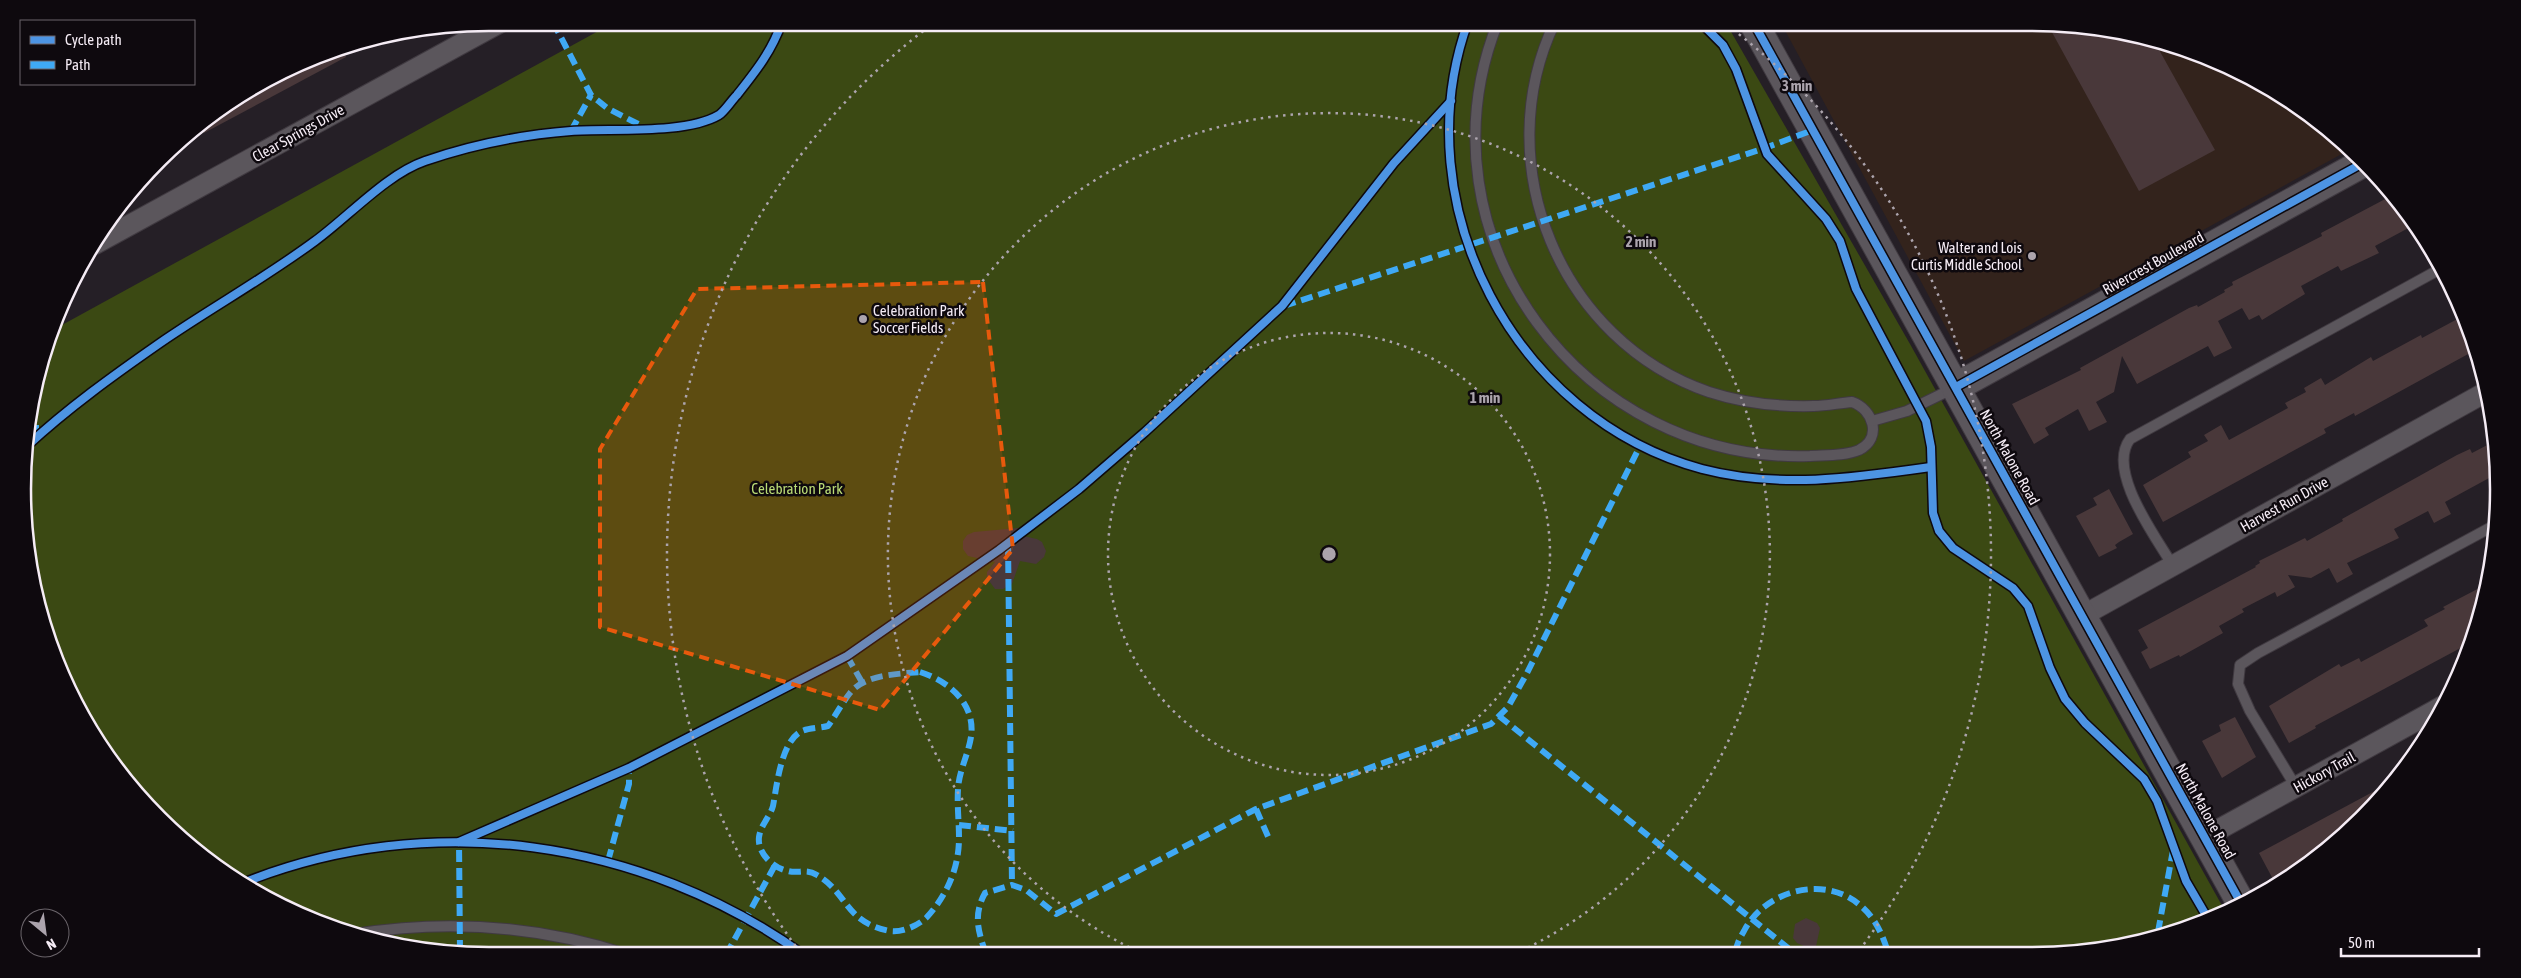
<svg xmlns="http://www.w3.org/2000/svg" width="2521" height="978" viewBox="0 0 2521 978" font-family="'Asap Condensed',sans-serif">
<rect width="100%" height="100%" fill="#251f26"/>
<!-- education -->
<path fill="#33231c" d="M 2032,22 L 2153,38 L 2239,71 L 2316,119 L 2349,150 L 1964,361 L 1781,23 Z"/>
<!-- green -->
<path fill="#3b4913" d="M 613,23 L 1726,23 L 1910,344 L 2225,911 L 2093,951 L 489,955 L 368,940 L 282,907 L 205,859 L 101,748 L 58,667 L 32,580 L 27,428 L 47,339 L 51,331 Z"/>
<!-- building -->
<g fill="#49383a">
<path d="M 2048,25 L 2153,39 L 2215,150 L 2139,191 Z"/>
<path d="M 341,47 L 346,57 L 204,133 L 200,125 L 256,85 Z"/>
<path d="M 2389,197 L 2391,200 L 2395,198 L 2414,225 L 2375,246 L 2379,253 L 2341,271 L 2338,266 L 2301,286 L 2305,294 L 2262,320 L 2259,315 L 2249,320 L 2242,308 L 2218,321 L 2232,348 L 2214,357 L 2208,346 L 2137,384 L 2122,356 L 2114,392 L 2096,402 L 2107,422 L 2089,431 L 2078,409 L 2045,428 L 2049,435 L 2034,444 L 2012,404 L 2081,370 L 2080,368 L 2189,308 L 2197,305 L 2198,307 L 2225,292 L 2224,290 L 2233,285 L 2232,282 L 2322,236 L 2321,233 Z"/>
<path d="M 2463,316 L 2475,345 L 2467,350 L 2470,353 L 2355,416 L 2354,413 L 2324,429 L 2326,433 L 2163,522 L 2143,485 L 2191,457 L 2188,452 L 2208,441 L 2204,435 L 2221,425 L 2229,440 L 2288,408 L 2285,403 L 2306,392 L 2304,388 L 2321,378 L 2325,385 L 2371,357 L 2373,361 L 2421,335 L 2422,338 Z"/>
<path d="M 2495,441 L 2496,477 L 2491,477 L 2445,502 L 2451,514 L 2434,523 L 2428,511 L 2394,529 L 2399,538 L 2347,563 L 2353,574 L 2337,583 L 2329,568 L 2311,578 L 2288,575 L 2295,587 L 2277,597 L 2275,592 L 2242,609 L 2244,612 L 2219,626 L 2223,633 L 2180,657 L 2179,655 L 2150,669 L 2141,652 L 2148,648 L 2138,630 L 2256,567 L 2255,566 L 2260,563 L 2259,561 L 2305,538 L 2307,541 L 2343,521 L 2342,519 L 2457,455 L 2470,449 L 2472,453 Z"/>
<path d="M 2109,489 L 2133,534 L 2119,542 L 2115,545 L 2117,548 L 2099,557 L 2076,516 L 2097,505 L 2093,498 Z"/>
<path d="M 1019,528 L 1018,535 L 1037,539 L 1042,542 L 1046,551 L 1044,557 L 1036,564 L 1020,561 L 1012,584 L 1003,589 L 995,589 L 987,578 L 987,572 L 995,562 L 968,556 L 963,549 L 963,541 L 967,535 L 974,532 Z"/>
<path d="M 2487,584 L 2483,610 L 2468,644 L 2315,726 L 2316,728 L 2289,743 L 2269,706 L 2339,664 L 2341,667 L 2359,658 L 2361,662 L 2428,626 L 2424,620 L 2445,609 L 2443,607 Z"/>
<path d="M 2235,717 L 2256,757 L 2222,778 L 2202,741 L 2221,731 L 2219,725 Z"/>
<path d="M 2382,787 L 2340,840 L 2311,856 L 2312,858 L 2275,883 L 2259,853 Z"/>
<path d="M 1806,918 L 1817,923 L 1820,928 L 1815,951 L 1797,943 L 1793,938 L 1795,924 Z"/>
</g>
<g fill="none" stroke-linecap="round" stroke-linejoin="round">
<defs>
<g id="lane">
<path d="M 1498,22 C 1412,237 1584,464 1810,456 C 1825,455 1845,456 1859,450 C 1883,438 1873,409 1852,402 C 1839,403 1826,406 1814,406 C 1778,407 1743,403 1709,392 C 1560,341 1487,164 1555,22"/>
<path d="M 1872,421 L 1907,411 L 1954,388"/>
<path d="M 2173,566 C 2156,537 2106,471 2130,439 L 2442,268"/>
<path d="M 2296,787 L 2250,711 L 2238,684 L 2240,665 L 2258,653 L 2497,524"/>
<path d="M 354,934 C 448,919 538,925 629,955"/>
</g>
<g id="street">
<path d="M 95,244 L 501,22"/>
<path d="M 2082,616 L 2486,392"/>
<path d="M 2205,837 L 2443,706"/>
</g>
<g id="secondary">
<path d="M 1753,22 L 2242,905"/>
<path d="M 1956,387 L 2363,163"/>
</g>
</defs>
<!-- lane casing -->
<use href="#lane" stroke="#403a41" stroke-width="12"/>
<!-- street casing -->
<use href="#street" stroke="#403a41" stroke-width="22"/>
<!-- secondary casing -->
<use href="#secondary" stroke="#403a41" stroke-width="30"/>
<!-- lane -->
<use href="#lane" stroke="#5b565c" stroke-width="10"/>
<!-- street -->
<use href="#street" stroke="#5b565c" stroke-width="20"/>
<!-- secondary -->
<use href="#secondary" stroke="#5b565c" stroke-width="28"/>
<!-- quiet -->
<g stroke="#3fa9f5" stroke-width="6" stroke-dasharray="12 6" stroke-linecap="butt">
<path d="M 553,22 L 591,95 L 607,108 L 644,127"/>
<path d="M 571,131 L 591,95"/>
<path d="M 1284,306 L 1765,148 L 1813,130"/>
<path d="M 27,428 L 47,428"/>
<path d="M 1008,543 L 1012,885"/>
<path d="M 847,656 L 863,684"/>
<path d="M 920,672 C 949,681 976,704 971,737 C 968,755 959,771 958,789 C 957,805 959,822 959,838 C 959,868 947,895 927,917 C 919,925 902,933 890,931 C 844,922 849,894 817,875 C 806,868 799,874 788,871 C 773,868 757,853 759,837 C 761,824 770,817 773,806 C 777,785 781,741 802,731 C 809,728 820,728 828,726 C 836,715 842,703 850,693 C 865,674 899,674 920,672 Z"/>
<path d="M 1499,716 L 1793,952"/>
<path d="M 1256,809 L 1270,841"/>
<path d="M 959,825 L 1013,831"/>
<path d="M 608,861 L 629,784 L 629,768"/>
<path d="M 2158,932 L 2173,850"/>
<path d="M 460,952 L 459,842 L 462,841"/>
<path d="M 1736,952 C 1736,944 1740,938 1744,931 C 1765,890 1825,874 1861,906 C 1876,919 1882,934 1888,952"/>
<path d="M 986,954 C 978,931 973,915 985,893 L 1012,885 L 1026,890 L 1056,914 L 1256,809 L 1491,724 L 1508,707 L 1526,675 L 1640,446"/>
<path d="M 726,955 L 774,867"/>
</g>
<defs>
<g id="cycleway">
<path d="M 1468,22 C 1402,205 1515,419 1702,469 C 1779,489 1854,478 1931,467"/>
<path d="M 1700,22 L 1723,45 L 1736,69 L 1767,154 L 1826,219 L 1840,241 L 1856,289 L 1926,421 L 1931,447 L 1933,513 L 1939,531 L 1953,548 L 2013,588 L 2028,606 L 2050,668 L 2065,699 L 2085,723 L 2144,779 L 2157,801 L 2186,881 L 2207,917"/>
<path d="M 1753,22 L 2242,905"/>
<path d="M 1956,387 L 2363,163"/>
<path d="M 27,446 C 68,408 114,375 160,343 C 211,308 265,278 315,241 C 348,217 387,174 425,161 C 471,145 521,135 571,131 C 610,128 685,135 719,115 C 725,111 731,101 737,95 C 756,71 772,51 782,22"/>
<path d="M 459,842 L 629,768 L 847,656 L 999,550 L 1079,489 L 1145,432 L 1282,306 L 1394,163 L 1451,101"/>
<path d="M 243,883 C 430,808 642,839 804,955"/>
</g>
</defs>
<!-- cycleway casing -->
<use href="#cycleway" stroke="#0e090e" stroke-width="11"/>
<!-- cycleway -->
<use href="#cycleway" stroke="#4d94e3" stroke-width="8"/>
</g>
<!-- marked area -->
<path fill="#e8590c" fill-opacity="0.2" stroke="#e8590c" stroke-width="4" stroke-dasharray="10 6" stroke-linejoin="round" d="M 983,282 L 1013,549 L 880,710 L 600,627 L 600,449 L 697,289 Z"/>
<!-- distance rings -->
<g fill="none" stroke="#aca4ad" stroke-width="2.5" stroke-dasharray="2.5 5">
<circle cx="1329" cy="554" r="221"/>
<path d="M1143 954A441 441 0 1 1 1519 952"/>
<path d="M800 952A662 662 0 0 1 931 25M1727 25A662 662 0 0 1 1861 948"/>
</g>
<!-- markers -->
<g fill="#aca4ad" stroke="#0e090e" stroke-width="2">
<circle cx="2032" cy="256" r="5"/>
<circle cx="863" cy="319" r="5"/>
</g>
<g text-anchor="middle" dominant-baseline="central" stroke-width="5" stroke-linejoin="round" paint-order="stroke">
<!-- street labels -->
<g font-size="15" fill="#f5ecf5" stroke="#0e090e">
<text transform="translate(298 133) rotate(-29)">Clear Springs Drive</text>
<text transform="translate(2153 263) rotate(-29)">Rivercrest Boulevard</text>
<text transform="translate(2010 457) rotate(61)">North Malone Road</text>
<text transform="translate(2284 504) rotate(-29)">Harvest Run Drive</text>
<text transform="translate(2324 772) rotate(-29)">Hickory Trail</text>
<text transform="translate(2206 811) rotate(61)">North Malone Road</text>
</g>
<!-- poi labels -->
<g font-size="15" fill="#f5ecf5" stroke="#0e090e" text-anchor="end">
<text x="2022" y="247">Walter and Lois<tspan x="2022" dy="17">Curtis Middle School</tspan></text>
<text x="873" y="310" text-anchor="start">Celebration Park<tspan x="873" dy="17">Soccer Fields</tspan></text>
</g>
<!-- park labels -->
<g font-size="15" fill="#badb76" stroke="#0e090e">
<text x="797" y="488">Celebration Park</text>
</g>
</g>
<!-- crop -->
<path d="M0 0H2521V978H0ZM489 31H2032A458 458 0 0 1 2490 489V489A458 458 0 0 1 2032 947H489A458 458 0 0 1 31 489V489A458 458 0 0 1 489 31Z" fill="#0e090e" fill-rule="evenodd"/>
<path fill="none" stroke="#f5ecf5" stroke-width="2.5" d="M489 31H2032A458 458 0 0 1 2490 489V489A458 458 0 0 1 2032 947H489A458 458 0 0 1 31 489V489A458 458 0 0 1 489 31Z"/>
<circle cx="1329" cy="554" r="8" fill="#aca4ad" stroke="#0e090e" stroke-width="2.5"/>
<g font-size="15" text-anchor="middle" font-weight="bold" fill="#aca4ad" stroke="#0e090e" stroke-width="5" stroke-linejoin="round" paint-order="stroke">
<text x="1797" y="91">3 min</text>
<text x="1641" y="247">2 min</text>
<text x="1485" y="403">1 min</text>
</g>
<!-- legend -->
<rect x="20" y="20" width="175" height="65" fill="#0e090e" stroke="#6a646a"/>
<rect x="30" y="36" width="25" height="8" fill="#4d94e3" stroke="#6a646a"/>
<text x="65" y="45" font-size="15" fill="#f5ecf5">Cycle path</text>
<rect x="30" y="61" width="25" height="8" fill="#3fa9f5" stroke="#6a646a"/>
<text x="65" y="70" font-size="15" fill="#f5ecf5">Path</text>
<!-- north arrow -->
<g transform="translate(45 933) rotate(151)"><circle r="24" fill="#0e090e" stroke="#6a646a"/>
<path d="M0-4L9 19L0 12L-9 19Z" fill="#aca4ad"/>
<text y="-8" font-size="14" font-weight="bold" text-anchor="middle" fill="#f5ecf5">N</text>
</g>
<!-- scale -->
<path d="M2341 948v8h138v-8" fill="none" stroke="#f5ecf5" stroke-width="2.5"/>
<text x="2348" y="948" font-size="15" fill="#f5ecf5" stroke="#0e090e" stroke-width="4" paint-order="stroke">50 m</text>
</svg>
